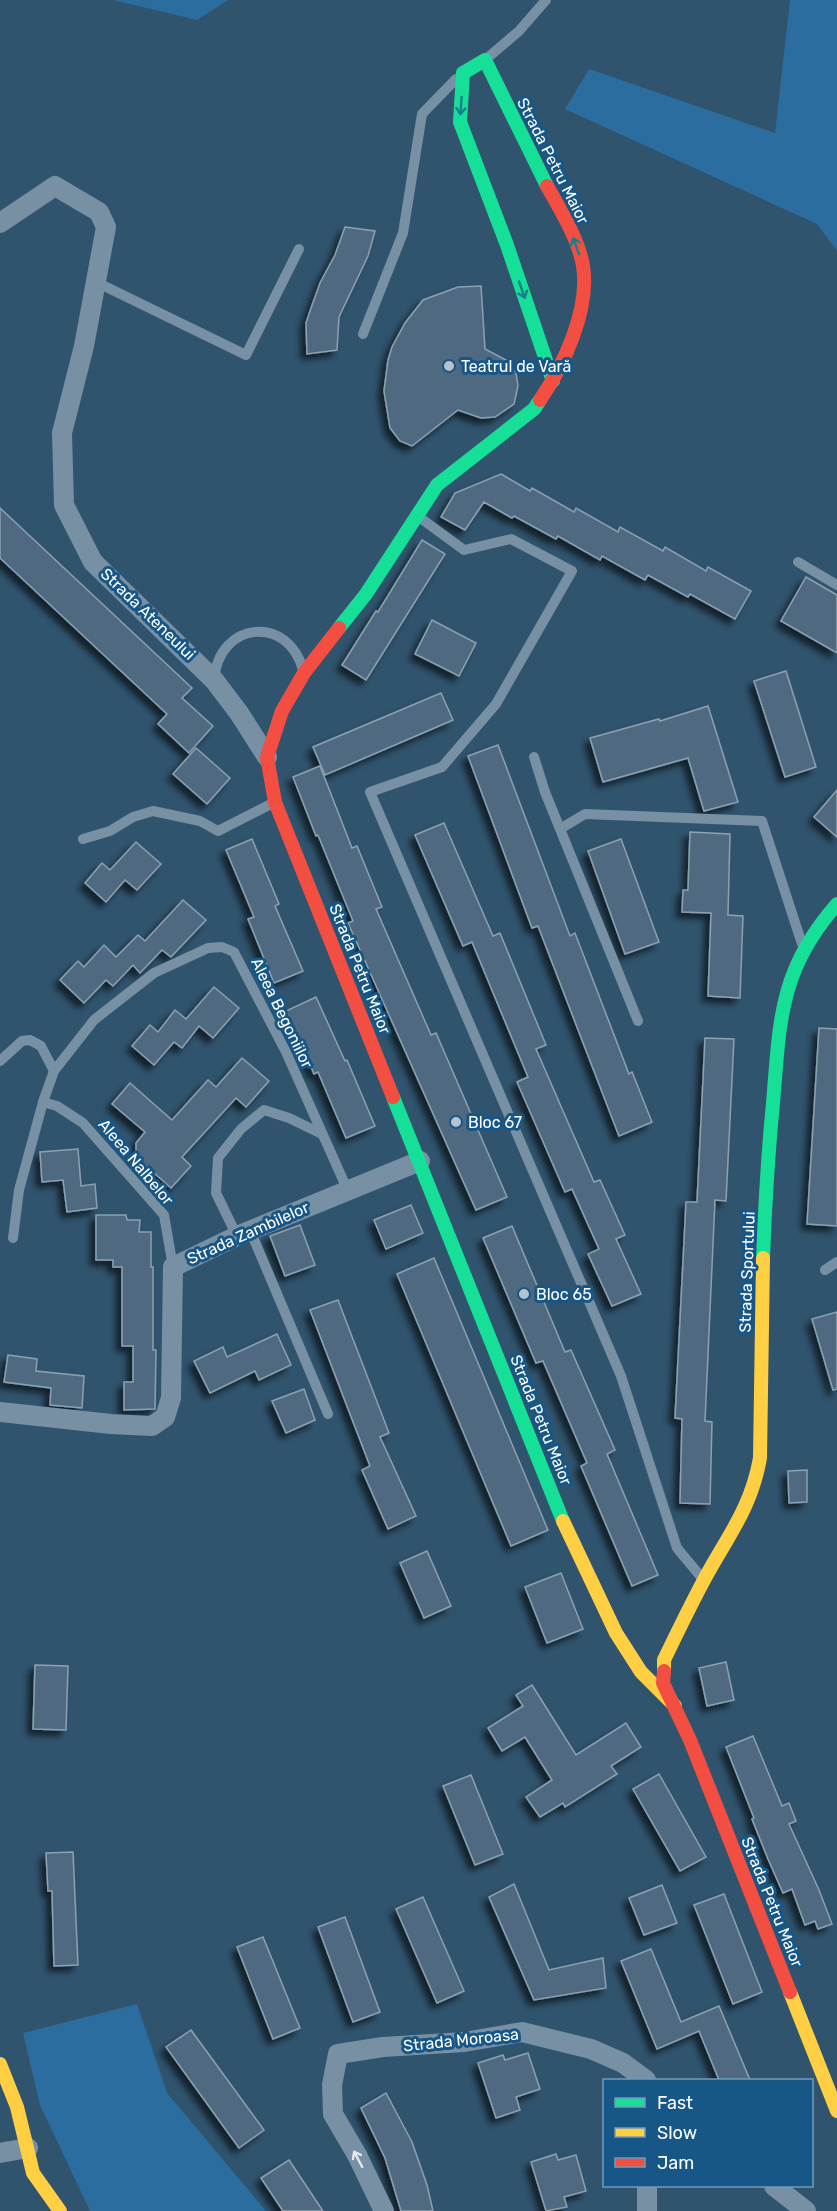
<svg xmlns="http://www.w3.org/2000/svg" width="837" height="2211" viewBox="0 0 837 2211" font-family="Rubik,sans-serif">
<defs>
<filter id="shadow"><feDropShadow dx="-5.5" dy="5.5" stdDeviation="3" flood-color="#0009"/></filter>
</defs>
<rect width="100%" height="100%" fill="#30546e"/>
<!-- green -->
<g fill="#2a6d9e">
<path d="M 113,0 L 228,0 L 197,20 Z"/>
<path d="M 790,0 L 837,0 L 837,251 L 817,224 L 565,109 L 589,69 L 775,133 Z"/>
<path d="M 137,2004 L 167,2093 L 266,2211 L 90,2211 L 40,2105 L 23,2033 Z"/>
</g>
<!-- building -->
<g fill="#4f6b80" stroke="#8ba1b1" stroke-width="1.5" filter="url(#shadow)">
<path d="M 345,227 L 375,231 L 368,256 L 339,317 L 337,350 L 307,354 L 306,323 L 310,311 L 320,283 L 335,255 Z"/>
<path d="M 481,286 L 485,349 L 508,361 L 516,373 L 518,386 L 514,404 L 495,417 L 481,418 L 458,410 L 412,446 L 400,441 L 390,428 L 384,391 L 388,360 L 392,347 L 405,323 L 423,300 L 458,287 Z"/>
<path d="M 501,474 L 530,491 L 532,488 L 574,512 L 576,508 L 618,532 L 620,527 L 663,551 L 665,547 L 706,571 L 708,567 L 751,591 L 735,619 L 690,594 L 688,597 L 648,575 L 645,580 L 602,556 L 600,560 L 558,536 L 556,539 L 514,516 L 512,518 L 484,502 L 465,530 L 441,517 L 455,493 Z"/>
<path d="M 0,508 L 192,688 L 182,698 L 213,726 L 189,753 L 158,724 L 167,714 L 0,558 Z"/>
<path d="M 422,540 L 445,554 L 366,680 L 342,665 L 376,611 L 378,612 Z"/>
<path d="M 806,577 L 837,595 L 837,653 L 781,621 Z"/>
<path d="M 432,620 L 476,643 L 459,676 L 415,654 Z"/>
<path d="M 786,671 L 816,767 L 785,777 L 754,681 Z"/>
<path d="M 441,693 L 453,720 L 325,775 L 313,747 Z"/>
<path d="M 708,706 L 738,802 L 704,811 L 688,758 L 603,782 L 590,738 L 659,719 L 660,721 Z"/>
<path d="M 498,745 L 570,936 L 575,933 L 629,1074 L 632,1072 L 652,1122 L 619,1136 L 538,926 L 532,928 L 468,756 Z"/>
<path d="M 196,748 L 230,778 L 207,804 L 173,774 Z"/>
<path d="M 320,766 L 352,848 L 357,846 L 382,907 L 376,909 L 431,1035 L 436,1033 L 507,1197 L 476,1210 L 348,923 L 353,921 L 318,835 L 316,836 L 293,777 Z"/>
<path d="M 837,790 L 837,837 L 814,817 Z"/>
<path d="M 444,823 L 493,936 L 500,933 L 546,1045 L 536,1049 L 594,1182 L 600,1180 L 625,1235 L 616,1239 L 641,1294 L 612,1306 L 588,1254 L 599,1249 L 572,1189 L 565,1192 L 517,1082 L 528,1077 L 472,942 L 463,946 L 415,835 Z"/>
<path d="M 690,832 L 730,834 L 728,915 L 743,916 L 740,998 L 708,996 L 711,913 L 682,912 L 683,890 L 688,890 Z"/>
<path d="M 252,839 L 279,904 L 275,906 L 303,971 L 274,983 L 248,919 L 254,917 L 226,850 Z"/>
<path d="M 621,839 L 659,942 L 625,954 L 588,851 Z"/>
<path d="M 136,842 L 161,864 L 137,890 L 125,880 L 106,902 L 85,883 L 102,863 L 110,870 Z"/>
<path d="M 183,900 L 206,920 L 171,957 L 162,950 L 140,973 L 133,965 L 113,986 L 106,980 L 84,1003 L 60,980 L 78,961 L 84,967 L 104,945 L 116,957 L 138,935 L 145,941 Z"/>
<path d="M 214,987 L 239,1008 L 213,1038 L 199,1026 L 182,1048 L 174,1042 L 154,1065 L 132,1046 L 150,1025 L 158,1032 L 175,1010 L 186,1019 Z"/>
<path d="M 316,997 L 345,1061 L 347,1060 L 375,1126 L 346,1138 L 318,1072 L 314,1074 L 286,1011 Z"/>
<path d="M 819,1028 L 837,1029 L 837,1226 L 807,1224 Z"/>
<path d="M 705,1038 L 734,1039 L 726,1201 L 715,1200 L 705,1421 L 712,1422 L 710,1504 L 680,1503 L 682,1419 L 675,1418 L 686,1202 L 697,1202 Z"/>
<path d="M 242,1058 L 269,1081 L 246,1107 L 236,1098 L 182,1157 L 191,1166 L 171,1188 L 136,1157 L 136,1143 L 145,1132 L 112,1104 L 130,1083 L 172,1120 L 208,1080 L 216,1087 Z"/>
<path d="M 78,1149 L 81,1186 L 95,1184 L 97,1208 L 67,1212 L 63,1180 L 42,1182 L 40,1152 Z"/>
<path d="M 411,1205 L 423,1233 L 386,1249 L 374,1220 Z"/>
<path d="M 96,1215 L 126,1215 L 127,1220 L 140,1220 L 139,1232 L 151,1232 L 151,1267 L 153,1267 L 153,1350 L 156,1350 L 155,1409 L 124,1410 L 124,1382 L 133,1382 L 133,1346 L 122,1346 L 122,1267 L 113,1267 L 113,1260 L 96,1260 Z"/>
<path d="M 300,1225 L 315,1265 L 285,1276 L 270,1236 Z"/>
<path d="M 512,1226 L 565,1352 L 571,1350 L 615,1450 L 607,1454 L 658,1575 L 632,1586 L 581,1466 L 587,1463 L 543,1361 L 536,1363 L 483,1238 Z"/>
<path d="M 434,1258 L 548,1530 L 511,1546 L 397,1274 Z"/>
<path d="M 338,1300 L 389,1433 L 380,1437 L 416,1516 L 388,1529 L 362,1470 L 370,1466 L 310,1310 Z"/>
<path d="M 837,1312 L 837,1389 L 833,1390 L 812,1319 Z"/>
<path d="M 277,1334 L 291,1365 L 259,1380 L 255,1371 L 210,1393 L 194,1361 L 223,1347 L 227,1357 Z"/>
<path d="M 8,1355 L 37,1359 L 36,1371 L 84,1376 L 82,1408 L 50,1405 L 51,1388 L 4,1382 Z"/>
<path d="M 304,1389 L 315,1420 L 286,1433 L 272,1401 Z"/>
<path d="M 807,1470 L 807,1502 L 789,1503 L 788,1471 Z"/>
<path d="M 427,1551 L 451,1606 L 424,1618 L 400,1563 Z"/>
<path d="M 561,1573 L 583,1629 L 547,1643 L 525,1587 Z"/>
<path d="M 726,1662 L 734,1700 L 707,1706 L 699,1668 Z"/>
<path d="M 35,1665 L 68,1666 L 66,1730 L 33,1729 Z"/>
<path d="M 532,1685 L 576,1755 L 626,1723 L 641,1747 L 611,1766 L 617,1774 L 565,1807 L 563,1803 L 540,1817 L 526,1797 L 552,1780 L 525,1737 L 502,1751 L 488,1728 L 523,1706 L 516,1695 Z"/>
<path d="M 753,1736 L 782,1806 L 789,1803 L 796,1821 L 789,1824 L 819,1890 L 832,1924 L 818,1929 L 815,1921 L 805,1925 L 792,1889 L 783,1893 L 768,1859 L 752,1819 L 754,1818 L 726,1747 Z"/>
<path d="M 659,1774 L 706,1857 L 680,1871 L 633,1789 Z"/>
<path d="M 471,1775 L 503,1854 L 475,1865 L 443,1786 Z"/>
<path d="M 73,1852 L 78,1965 L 54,1966 L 52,1891 L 48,1891 L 46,1853 Z"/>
<path d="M 514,1884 L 549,1970 L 603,1958 L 606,1988 L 534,2000 L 489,1897 Z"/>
<path d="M 662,1885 L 677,1923 L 644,1935 L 629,1898 Z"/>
<path d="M 724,1894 L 762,1992 L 733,2004 L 694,1905 Z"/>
<path d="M 423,1897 L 464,1991 L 437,2003 L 396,1909 Z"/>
<path d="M 345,1917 L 380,2012 L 353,2022 L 318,1927 Z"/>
<path d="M 263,1937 L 300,2028 L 273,2039 L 237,1947 Z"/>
<path d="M 651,1949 L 681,2022 L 719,2006 L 750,2080 L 719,2080 L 699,2031 L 657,2049 L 621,1961 Z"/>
<path d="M 191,2030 L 264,2130 L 239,2148 L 166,2047 Z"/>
<path d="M 528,2053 L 540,2089 L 516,2097 L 520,2110 L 496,2118 L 478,2063 L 503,2055 L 505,2060 Z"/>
<path d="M 386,2093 L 412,2142 L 427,2185 L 433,2211 L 401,2211 L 385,2158 L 361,2108 Z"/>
<path d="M 556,2154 L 558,2160 L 576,2155 L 586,2191 L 564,2197 L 567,2207 L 546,2211 L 531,2162 Z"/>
<path d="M 289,2160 L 323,2211 L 283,2211 L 261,2178 Z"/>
</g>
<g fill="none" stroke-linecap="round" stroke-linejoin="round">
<!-- lane -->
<g stroke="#7790a4" stroke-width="10">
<path d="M 485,60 L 519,31 L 546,0"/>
<path d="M 96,282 L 246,355 L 299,249"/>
<path d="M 363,334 L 403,233 L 422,114 L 456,79"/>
<path d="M 419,517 L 464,550 L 511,539 L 572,571 L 496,704 L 442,767 L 370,792 L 621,1376 L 677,1548 L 702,1578"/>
<path d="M 798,562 L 837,585"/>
<path d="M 214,680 C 219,620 289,615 303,670"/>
<path d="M 534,757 L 545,792 L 638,1021"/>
<path d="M 560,829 L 585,814 L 762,821 L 802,944"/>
<path d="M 83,839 L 110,831 L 133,817 L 153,811 L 200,821 L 218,831 L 275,802"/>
<path d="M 0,1061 L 22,1041 L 30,1040 L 41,1046 L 54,1071"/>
<path d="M 43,1102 L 57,1106 L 83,1123 L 164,1215 L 173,1267"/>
<path d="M 250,1230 L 328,1414"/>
<path d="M 237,1236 L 216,1193 L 218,1158 L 241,1129 L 264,1110 L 289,1118 L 322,1134"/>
<path d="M 13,1238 L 19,1190 L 43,1102 L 54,1071 L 94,1020 L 154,973 L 208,948 L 222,947 L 234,952 L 286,1052 L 348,1191"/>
<path d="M 825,1270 L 837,1262"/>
</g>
<!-- street -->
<g stroke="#7790a4" stroke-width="20">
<path d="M 0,223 L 55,186 L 99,212 L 106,227 L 84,346 L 62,433 L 64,505 L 93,562 L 214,680 L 239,713 L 267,757"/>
<path d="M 0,1412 L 111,1424 L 152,1426 L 165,1417 L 171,1398 L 173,1267 L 237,1236 L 420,1161"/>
<path d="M 0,2153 L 28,2148"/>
<path d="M 647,2186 L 647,2211"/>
<path d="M 774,2186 L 806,2211"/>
<path d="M 384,2211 L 357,2155 L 333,2114 L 332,2085 L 338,2054 L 383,2047 L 464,2042 L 522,2032 L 591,2049 L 623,2063 L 646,2080"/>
</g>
<!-- fast -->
<g stroke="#16e098" stroke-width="14">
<path d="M 547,186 L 485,60 L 463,73 L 460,122 L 507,245 L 553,381"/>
<path d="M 339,628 L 366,594 L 437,485 L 534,409 L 540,400"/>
<path d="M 393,1097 L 563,1521"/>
<path d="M 763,1258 C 765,1206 768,1154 773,1103 C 780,1020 779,970 837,904"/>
</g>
<!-- slow -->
<g stroke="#ffcf43" stroke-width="14">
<path d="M 563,1521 L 616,1633 L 641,1672 L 675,1706"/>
<path d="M 664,1671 L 664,1660 C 677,1633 690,1606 704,1580 C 727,1537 751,1509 760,1458 L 763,1258"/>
<path d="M 790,1992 L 837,2111"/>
<path d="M 0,2064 L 17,2107 L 33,2173 L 60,2211"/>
</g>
<!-- jam -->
<g stroke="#f24e42" stroke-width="14">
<path d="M 540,400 C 564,365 590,309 583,266 C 579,240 560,209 547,186"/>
<path d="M 339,628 L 304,673 L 282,711 L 267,757 L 275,802 L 393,1097"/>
<path d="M 664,1671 L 663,1683 L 690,1740 L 790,1992"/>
</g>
</g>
<!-- one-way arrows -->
<defs><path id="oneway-shaft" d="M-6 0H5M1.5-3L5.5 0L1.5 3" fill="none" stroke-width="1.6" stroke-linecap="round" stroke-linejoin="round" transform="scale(1.5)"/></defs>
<g stroke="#16808d">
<use href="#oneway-shaft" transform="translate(461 106) rotate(94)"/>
<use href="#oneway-shaft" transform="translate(576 246) rotate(-110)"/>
<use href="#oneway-shaft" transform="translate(522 290) rotate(71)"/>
</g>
<use stroke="#e4e9ed" href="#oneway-shaft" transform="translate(358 2159) rotate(-118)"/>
<!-- markers -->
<g fill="#b7c3cc" stroke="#165788" stroke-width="2">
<circle cx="449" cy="366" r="6"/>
<circle cx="456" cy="1122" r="6"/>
<circle cx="524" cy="1294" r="6"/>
</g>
<g text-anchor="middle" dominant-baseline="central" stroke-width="6" stroke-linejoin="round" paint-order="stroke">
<!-- street labels -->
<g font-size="16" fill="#fff" stroke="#165788">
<text transform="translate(553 161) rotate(63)">Strada Petru Maior</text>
<text transform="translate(148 614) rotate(44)">Strada Ateneului</text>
<text transform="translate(360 969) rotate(68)">Strada Petru Maior</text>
<text transform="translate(282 1013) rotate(64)">Aleea Begoniilor</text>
<text transform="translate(136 1162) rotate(50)">Aleea Nalbelor</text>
<text transform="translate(248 1233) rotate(-24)">Strada Zambilelor</text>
<text transform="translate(747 1272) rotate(-88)">Strada Sportului</text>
<text transform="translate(541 1420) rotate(68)">Strada Petru Maior</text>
<text transform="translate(772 1902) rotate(68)">Strada Petru Maior</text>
<text transform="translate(461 2040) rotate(-6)">Strada Moroasa</text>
</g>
<!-- poi labels -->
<g font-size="16" fill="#fff" stroke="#165788" text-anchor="start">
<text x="461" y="366">Teatrul de Vară</text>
<text x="468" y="1122">Bloc 67</text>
<text x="536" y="1294">Bloc 65</text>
</g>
</g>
<!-- legend -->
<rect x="603" y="2079" width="210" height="108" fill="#165788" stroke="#739ab8" stroke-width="1.5"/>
<rect x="615" y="2098" width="30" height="9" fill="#16e098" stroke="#739ab8" stroke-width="1.5"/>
<text x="657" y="2109" font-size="18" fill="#ffffff">Fast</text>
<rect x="615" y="2128" width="30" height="9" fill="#ffcf43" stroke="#739ab8" stroke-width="1.5"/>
<text x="657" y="2139" font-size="18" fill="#ffffff">Slow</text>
<rect x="615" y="2158" width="30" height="9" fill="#f24e42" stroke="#739ab8" stroke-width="1.5"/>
<text x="657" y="2169" font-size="18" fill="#ffffff">Jam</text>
</svg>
